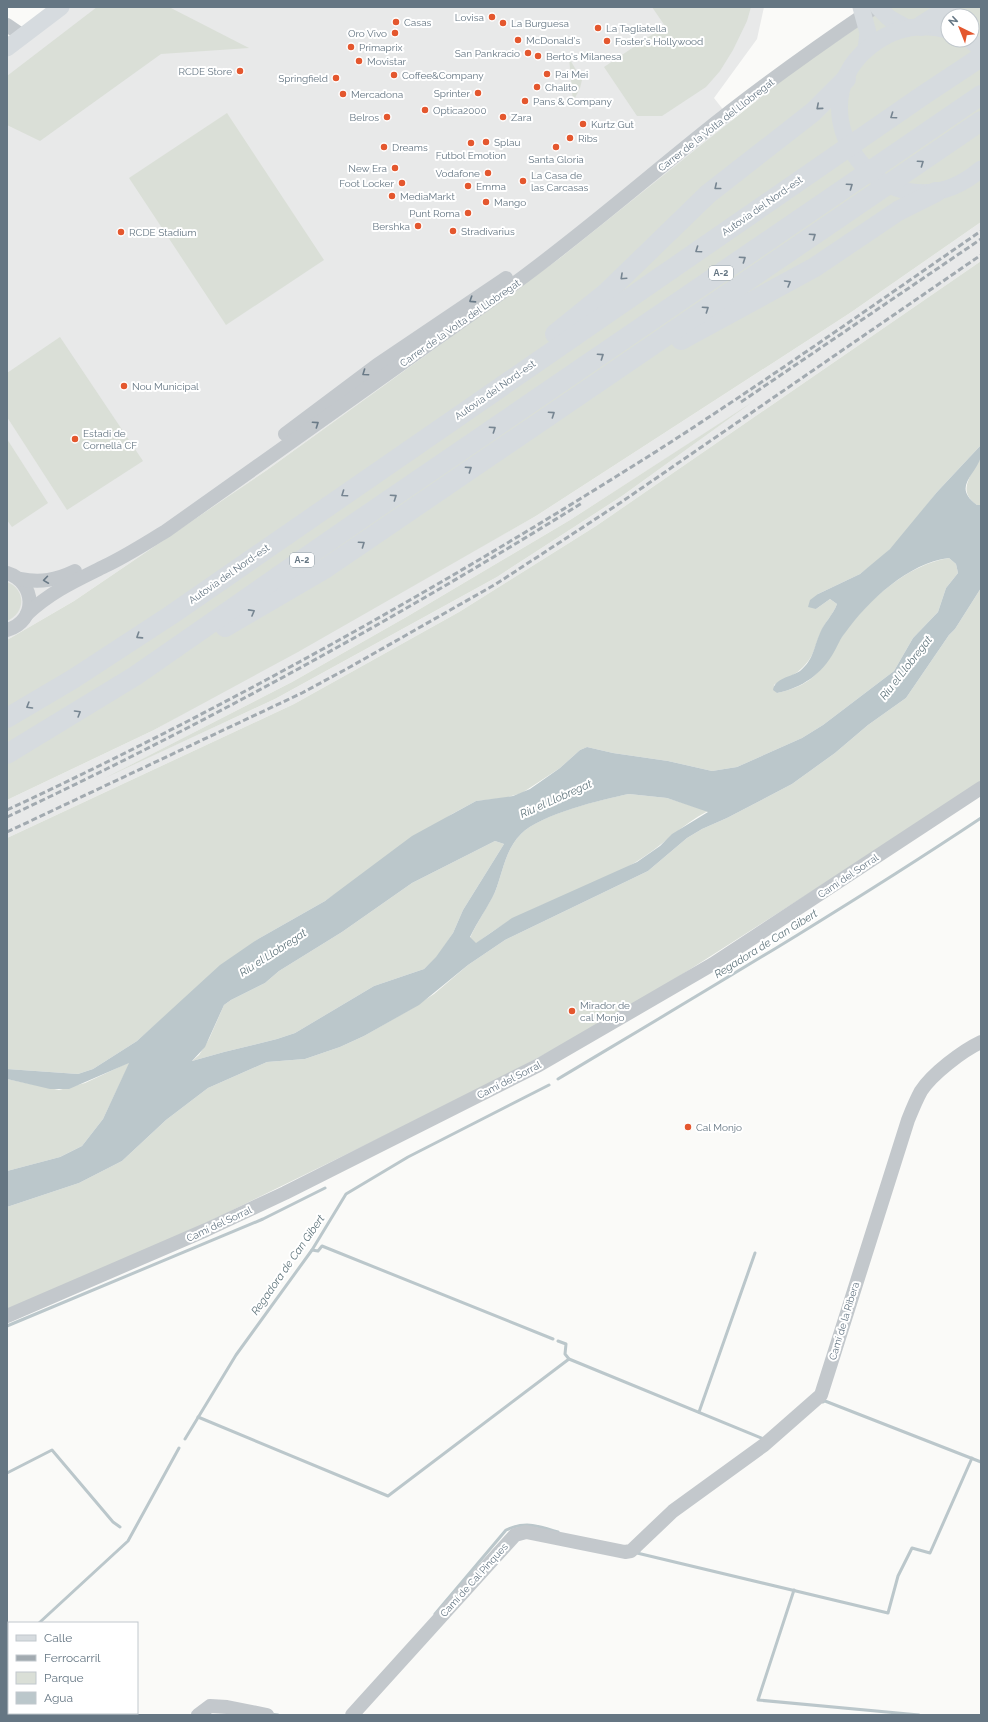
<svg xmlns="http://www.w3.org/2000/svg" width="988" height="1722" viewBox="0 0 988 1722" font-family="Raleway,sans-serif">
<rect width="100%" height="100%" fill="#fafaf8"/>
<!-- built -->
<g fill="#e8e9e9" fill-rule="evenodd">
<path d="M 65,7 L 764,7 L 757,39 L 714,98 L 732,121 L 560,258 L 267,470 L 74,601 L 7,640 L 7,52 Z"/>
<path d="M 981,222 L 981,261 L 596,526 L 459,612 L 294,704 L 7,838 L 7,800 L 154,730 L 536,516 L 850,313 ZM 741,410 L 622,496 L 497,577 L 275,699 L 117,772 L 292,682 L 408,616 L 570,520 Z"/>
</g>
<!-- green -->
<g fill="#dadfd7" fill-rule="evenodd">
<path d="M 97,7 L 169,7 L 249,48 L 161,54 L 40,141 L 7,125 L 7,76 Z"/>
<path d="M 652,7 L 751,7 L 747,21 L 733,50 L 720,71 L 706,87 L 662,116 L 637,116 L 604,67 L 665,26 Z"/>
<path d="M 887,7 L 981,7 L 981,222 L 850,313 L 536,516 L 298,652 L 154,730 L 7,800 L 7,640 L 74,601 L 267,470 L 560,258 L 795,70 ZM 948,16 L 972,16 L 972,40 L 948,40 Z"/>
<path d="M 569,58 L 582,80 L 580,88 L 573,102 Z"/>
<path d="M 227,113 L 324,260 L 226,325 L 129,178 Z"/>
<path d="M 981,261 L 981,445 L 937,492 L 897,543 L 877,561 L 860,574 L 818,594 L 816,609 L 830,599 L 837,604 C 833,615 824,623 820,634 C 813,650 815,656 801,669 C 793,677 783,678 774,685 L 777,693 C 818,684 822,667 843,635 C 865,602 908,564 949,558 L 956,564 L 958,573 L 946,588 L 938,612 L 913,638 L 894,671 L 823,725 L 802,738 L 737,767 L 712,771 L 668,761 L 613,753 L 587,747 L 580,750 L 560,768 L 522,793 L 505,798 L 476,801 L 452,814 L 325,901 L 258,939 L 181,1002 L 137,1041 L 93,1069 L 78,1074 L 7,1069 L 7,838 L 294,704 L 459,612 L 596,526 Z"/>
<path d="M 60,337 L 143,461 L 67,510 L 7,417 L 7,373 Z"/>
<path d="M 751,403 L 622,496 L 497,577 L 275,699 L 105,778 L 292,682 L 408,616 L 570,520 Z"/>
<path d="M 7,439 L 48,503 L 12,527 L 7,520 Z"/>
<path d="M 981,458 L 981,505 L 977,505 C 963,495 965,486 972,472 C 975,467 977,462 981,458 Z"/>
<path d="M 7,582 C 26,589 26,613 7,621 Z"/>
<path d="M 981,588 L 981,781 L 919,823 L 628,1009 L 486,1086 L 169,1241 L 7,1309 L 7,1207 L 79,1183 L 122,1161 L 166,1120 L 208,1088 L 267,1062 L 305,1059 L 340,1047 L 364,1036 L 411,1009 L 434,994 L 468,965 L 505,940 L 648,871 L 687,838 L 702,829 L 727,818 L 792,784 L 835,753 L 868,725 L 906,698 L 949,635 L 955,629 Z"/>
<path d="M 629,794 L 667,798 L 708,811 C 681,825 661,847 636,862 C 585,893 522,905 476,944 L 470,938 C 477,922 487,908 495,892 C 503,872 505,850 521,834 C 539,815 602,799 629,794 Z"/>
<path d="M 495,841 L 504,844 L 463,910 L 453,933 L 437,957 L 424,969 L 374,986 L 295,1033 L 277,1039 L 224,1052 L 192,1061 L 199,1055 L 209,1039 L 224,1005 L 231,1000 L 265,983 L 279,971 L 342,932 L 412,883 Z"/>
<path d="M 130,1062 L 103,1119 L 82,1146 L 60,1157 L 7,1171 L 7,1079 L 59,1090 L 85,1083 Z"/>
</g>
<!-- water -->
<path fill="#bbc7cb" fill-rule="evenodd" d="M 981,445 C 981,448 982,454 981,457 C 975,476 952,487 977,505 L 981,505 L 981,588 L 955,629 L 949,635 L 906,698 L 868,725 L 835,753 L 792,784 L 727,818 L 702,829 L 687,838 L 648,871 L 505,940 L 468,965 L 419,1005 L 364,1036 L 340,1047 L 305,1059 L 267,1062 L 208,1088 L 166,1120 L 122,1161 L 79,1183 L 7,1207 L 7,1171 L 60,1157 L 82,1146 L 103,1119 L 129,1063 L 69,1089 L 50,1089 L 7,1079 L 7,1069 L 78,1074 L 93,1069 L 137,1041 L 220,965 L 258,939 L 325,901 L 412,836 L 476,801 L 513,796 L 530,789 L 560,768 L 580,750 L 587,747 L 613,753 L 668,761 L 712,771 L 737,767 L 802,738 L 823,725 L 894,671 L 913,638 L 938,612 L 946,588 L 958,573 L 956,564 L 949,558 C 908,563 868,601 845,633 C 840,639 838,645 834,652 C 822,674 802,688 777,693 L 773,690 C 775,678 791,677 800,671 C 814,659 813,649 820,633 C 824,623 833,615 837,604 L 830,599 L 816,609 L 808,607 L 810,600 L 818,594 L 860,574 L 890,549 L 937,492 ZM 629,794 L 667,798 L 708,812 L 672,834 L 660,846 L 637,862 L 512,918 L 476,943 L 470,937 C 477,922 488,907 495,892 C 503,872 505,850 521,834 C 539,815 603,799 629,794 ZM 495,841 L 504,844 L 463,910 L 453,933 L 436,957 L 424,969 L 374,986 L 295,1033 L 277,1039 L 224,1052 L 192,1061 L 205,1047 L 224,1005 L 231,1000 L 265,983 L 279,971 L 342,932 L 412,883 Z"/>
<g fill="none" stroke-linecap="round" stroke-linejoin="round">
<!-- stream -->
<g stroke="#bbc7cb" stroke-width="3">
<path d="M 558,1079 C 700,994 843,910 981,818"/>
<path d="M 312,1250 L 318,1251 L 322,1246 L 553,1339"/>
<path d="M 7,1326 L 263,1219 L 325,1188"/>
<path d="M 558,1341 L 566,1344 L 565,1354 L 569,1359 L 764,1439"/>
<path d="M 823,1402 L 825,1401 L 981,1462"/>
<path d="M 699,1412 L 755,1253"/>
<path d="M 198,1417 L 388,1496 L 569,1359"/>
<path d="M 185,1439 L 236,1355 L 312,1250 L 346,1194 L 408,1157 L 549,1085"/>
<path d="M 7,1473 L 52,1450 L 113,1522 L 120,1527"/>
<path d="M 639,1551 L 637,1553 L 888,1613 L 898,1576 L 912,1548 L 930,1553 L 972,1458"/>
<path d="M 794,1590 L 758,1700 L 919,1715"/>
<path d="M 435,1614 L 506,1530 C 526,1521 538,1526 558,1532"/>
<path d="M 39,1623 L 128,1541 L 179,1448"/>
<path d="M 7,1652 L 9,1651"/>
<path d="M 270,1714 L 278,1715"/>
</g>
<!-- minor -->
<g stroke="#c3c8cc" stroke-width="14">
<path d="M 7,25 L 23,36"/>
<path d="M 285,434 L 377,365 L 506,278"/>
<path d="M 7,573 C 36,582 38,621 7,630"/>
<path d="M 20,579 C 41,583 56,580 75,571"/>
<path d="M 27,614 C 52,591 75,581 105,566 C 126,556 146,543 166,531 L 511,286 C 576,239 636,187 698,137 C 753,92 812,50 871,10"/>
<path d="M 7,1316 L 206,1230 L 285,1193 L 539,1065 L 713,964 L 981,788"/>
<path d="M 198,1715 L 210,1706 L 227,1707 L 267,1715"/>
<path d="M 352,1715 L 515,1535 L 526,1532 L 625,1552 L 631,1551 L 673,1511 L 764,1445 L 821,1395 L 908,1120 C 912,1110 916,1100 921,1091 C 932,1074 962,1051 981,1042"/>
</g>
<!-- major -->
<g stroke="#d6dbdf" stroke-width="17">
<path d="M 861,7 L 868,33 L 866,49"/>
<path d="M 878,7 L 889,18 L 907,28"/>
<path d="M 948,30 C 923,23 897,27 876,42 C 783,106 886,249 981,169"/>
<path d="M 970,40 L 981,49"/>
<path d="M 7,48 L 61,7"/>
</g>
<!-- highway -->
<g stroke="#d6dbdf" stroke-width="20">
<path d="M 921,26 L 951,7"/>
<path d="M 555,334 L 607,292 L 708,194 L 813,112 L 846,79"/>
<path d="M 681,340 L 815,267 L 898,211 L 936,192"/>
<path d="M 225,627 L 326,568 L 981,121"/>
<path d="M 7,718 L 73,679 L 171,615 L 925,94 L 981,57"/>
<path d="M 7,754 L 135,676 L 358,521 L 981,95"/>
</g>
<!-- rail -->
<g stroke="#a2aab0" stroke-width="3" stroke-dasharray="6 3" stroke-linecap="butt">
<path d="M 741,402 L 981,239"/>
<path d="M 7,810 C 232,705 450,582 660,449 C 769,379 875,304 981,231"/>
<path d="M 7,817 C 205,724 397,618 582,503"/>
<path d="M 7,832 L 302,693 L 350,667 L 496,584 L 620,503 L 981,255"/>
</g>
</g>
<!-- one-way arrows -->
<defs><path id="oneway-chevron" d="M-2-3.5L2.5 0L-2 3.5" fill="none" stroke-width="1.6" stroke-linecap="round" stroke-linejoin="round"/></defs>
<g stroke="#768591">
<use href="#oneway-chevron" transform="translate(819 107) rotate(139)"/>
<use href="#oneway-chevron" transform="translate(893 116) rotate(145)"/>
<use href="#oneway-chevron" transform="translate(921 163) rotate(-35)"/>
<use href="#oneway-chevron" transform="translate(850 186) rotate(-35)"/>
<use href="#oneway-chevron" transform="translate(717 187) rotate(141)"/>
<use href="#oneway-chevron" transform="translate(813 236) rotate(-34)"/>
<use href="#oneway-chevron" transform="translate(698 250) rotate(145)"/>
<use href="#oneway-chevron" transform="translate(743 259) rotate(-34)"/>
<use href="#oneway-chevron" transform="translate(623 277) rotate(137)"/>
<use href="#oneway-chevron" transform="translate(788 283) rotate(-30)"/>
<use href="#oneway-chevron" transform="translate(706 309) rotate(-34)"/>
<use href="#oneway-chevron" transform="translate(601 356) rotate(-34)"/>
<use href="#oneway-chevron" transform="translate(552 414) rotate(-34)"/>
<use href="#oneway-chevron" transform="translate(493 429) rotate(-34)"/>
<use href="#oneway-chevron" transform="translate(469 469) rotate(-34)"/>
<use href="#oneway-chevron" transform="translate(344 494) rotate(145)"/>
<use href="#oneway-chevron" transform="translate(394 497) rotate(-34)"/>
<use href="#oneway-chevron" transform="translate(362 544) rotate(-35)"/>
<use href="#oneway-chevron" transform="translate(252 612) rotate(-29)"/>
<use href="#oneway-chevron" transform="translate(139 636) rotate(147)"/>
<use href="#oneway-chevron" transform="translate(29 706) rotate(149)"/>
<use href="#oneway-chevron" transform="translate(78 713) rotate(-31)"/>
</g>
<g stroke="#6a7a87">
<use href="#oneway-chevron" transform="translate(472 300) rotate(147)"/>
<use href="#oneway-chevron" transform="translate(365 373) rotate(145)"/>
<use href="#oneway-chevron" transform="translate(316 424) rotate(-34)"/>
<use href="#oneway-chevron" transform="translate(46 580) rotate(172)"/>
</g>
<!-- markers -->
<g fill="#e4572e" stroke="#fff" stroke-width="1.5">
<circle cx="492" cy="17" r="4"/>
<circle cx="396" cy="22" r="4"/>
<circle cx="503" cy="23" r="4"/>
<circle cx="598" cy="28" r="4"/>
<circle cx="395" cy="33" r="4"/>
<circle cx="518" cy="40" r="4"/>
<circle cx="607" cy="41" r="4"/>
<circle cx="351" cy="47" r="4"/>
<circle cx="528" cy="53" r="4"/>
<circle cx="538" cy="56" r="4"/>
<circle cx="359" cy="61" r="4"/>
<circle cx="240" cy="71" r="4"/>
<circle cx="547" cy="74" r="4"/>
<circle cx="394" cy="75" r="4"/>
<circle cx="336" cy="78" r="4"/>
<circle cx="537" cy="87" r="4"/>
<circle cx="478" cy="93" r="4"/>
<circle cx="343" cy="94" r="4"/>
<circle cx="525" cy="101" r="4"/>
<circle cx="425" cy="110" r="4"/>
<circle cx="387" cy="117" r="4"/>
<circle cx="503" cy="117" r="4"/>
<circle cx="583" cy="124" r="4"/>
<circle cx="570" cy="138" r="4"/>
<circle cx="486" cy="142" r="4"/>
<circle cx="471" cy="143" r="4"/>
<circle cx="384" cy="147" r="4"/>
<circle cx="556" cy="147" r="4"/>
<circle cx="395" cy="168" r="4"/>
<circle cx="488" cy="173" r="4"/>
<circle cx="523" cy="181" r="4"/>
<circle cx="402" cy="183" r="4"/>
<circle cx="468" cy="186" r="4"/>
<circle cx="392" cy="196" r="4"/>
<circle cx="486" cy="202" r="4"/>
<circle cx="468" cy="213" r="4"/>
<circle cx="418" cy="226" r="4"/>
<circle cx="453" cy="231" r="4"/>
<circle cx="121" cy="232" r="4"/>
<circle cx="124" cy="386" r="4"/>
<circle cx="75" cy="439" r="4"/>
<circle cx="572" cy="1011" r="4"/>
<circle cx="688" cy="1127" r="4"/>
</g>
<g text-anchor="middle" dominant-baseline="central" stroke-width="4" stroke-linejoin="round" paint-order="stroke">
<!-- shield labels -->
<g fill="#fff" stroke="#939fa8" stroke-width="1">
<rect x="709" y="266" width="24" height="14" rx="3"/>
<rect x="290" y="553" width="24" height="14" rx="3"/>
</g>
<g font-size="9" font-weight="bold" fill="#657683">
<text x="721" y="273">A-2</text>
<text x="302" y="560">A-2</text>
</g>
<!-- poi labels -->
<g font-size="10" fill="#657683" stroke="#fff" text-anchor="start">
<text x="484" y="17" text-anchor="end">Lovisa</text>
<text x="404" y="22">Casas</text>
<text x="511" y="23">La Burguesa</text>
<text x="606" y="28">La Tagliatella</text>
<text x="387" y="33" text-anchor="end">Oro Vivo</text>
<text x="526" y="40">McDonald's</text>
<text x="615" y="41">Foster's Hollywood</text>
<text x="359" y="47">Primaprix</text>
<text x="520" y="53" text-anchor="end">San Pankracio</text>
<text x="546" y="56">Berto's Milanesa</text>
<text x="367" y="61">Movistar</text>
<text x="232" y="71" text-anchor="end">RCDE Store</text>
<text x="555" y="74">Pai Mei</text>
<text x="402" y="75">Coffee&amp;Company</text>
<text x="328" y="78" text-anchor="end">Springfield</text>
<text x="545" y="87">Chalito</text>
<text x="470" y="93" text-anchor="end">Sprinter</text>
<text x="351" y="94">Mercadona</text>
<text x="533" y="101">Pans &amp; Company</text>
<text x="433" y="110">Optica2000</text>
<text x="379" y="117" text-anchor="end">Belros</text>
<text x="511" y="117">Zara</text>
<text x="591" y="124">Kurtz Gut</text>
<text x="578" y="138">Ribs</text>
<text x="494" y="142">Splau</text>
<text x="392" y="147">Dreams</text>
<text x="471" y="155" text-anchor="middle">Futbol Emotion</text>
<text x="556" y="159" text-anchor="middle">Santa Gloria</text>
<text x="387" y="168" text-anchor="end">New Era</text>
<text x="480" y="173" text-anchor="end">Vodafone</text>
<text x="531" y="175">La Casa de<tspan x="531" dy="12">las Carcasas</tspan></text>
<text x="394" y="183" text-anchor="end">Foot Locker</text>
<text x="476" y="186">Emma</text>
<text x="400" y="196">MediaMarkt</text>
<text x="494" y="202">Mango</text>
<text x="460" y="213" text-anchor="end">Punt Roma</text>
<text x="410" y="226" text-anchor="end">Bershka</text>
<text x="461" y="231">Stradivarius</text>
<text x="129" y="232">RCDE Stadium</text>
<text x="132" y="386">Nou Municipal</text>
<text x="83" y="433">Estadi de<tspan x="83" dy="12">Cornellà CF</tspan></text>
<text x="580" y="1005">Mirador de<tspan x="580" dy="12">cal Monjo</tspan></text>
<text x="696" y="1127">Cal Monjo</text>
</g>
<!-- street labels -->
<g font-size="10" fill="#657683" stroke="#fff">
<text transform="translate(716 125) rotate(-38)">Carrer de la Volta del Llobregat</text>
<text transform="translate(762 206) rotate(-35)">Autovia del Nord-est</text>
<text transform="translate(460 323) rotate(-35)">Carrer de la Volta del Llobregat</text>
<text transform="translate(495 390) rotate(-35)">Autovia del Nord-est</text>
<text transform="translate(229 574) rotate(-35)">Autovia del Nord-est</text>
<text transform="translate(848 876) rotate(-34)">Camí del Sorral</text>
<text transform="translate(509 1080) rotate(-27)">Camí del Sorral</text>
<text transform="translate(219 1224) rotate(-25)">Camí del Sorral</text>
<text transform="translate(844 1321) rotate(-73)">Camí de la Ribera</text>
<text transform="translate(474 1580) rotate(-48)">Camí de Cal Pinques</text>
</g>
<!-- water labels -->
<g font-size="11" font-style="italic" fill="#60757c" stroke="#fff">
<text transform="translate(906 668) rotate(-52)">Riu el Llobregat</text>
<text transform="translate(556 799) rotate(-24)">Riu el Llobregat</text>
<text transform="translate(766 944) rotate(-32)">Regadora de Can Gibert</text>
<text transform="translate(273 953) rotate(-33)">Riu el Llobregat</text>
<text transform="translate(288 1265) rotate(-55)">Regadora de Can Gibert</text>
</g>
</g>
<!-- border -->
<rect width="988" height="1722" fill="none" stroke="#657683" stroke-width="16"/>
<!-- legend -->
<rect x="8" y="1622" width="130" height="92" fill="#ffffff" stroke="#c1c8cd"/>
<rect x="16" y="1635" width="20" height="6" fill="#d6dbdf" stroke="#c1c8cd"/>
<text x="44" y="1642" font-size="12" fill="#657683">Calle</text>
<rect x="16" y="1655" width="20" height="6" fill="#a2aab0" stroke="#c1c8cd"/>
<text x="44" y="1662" font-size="12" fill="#657683">Ferrocarril</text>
<rect x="16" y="1672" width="20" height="12" fill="#dadfd7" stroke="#c1c8cd"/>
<text x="44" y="1682" font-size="12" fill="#657683">Parque</text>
<rect x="16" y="1692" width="20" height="12" fill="#bbc7cb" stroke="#c1c8cd"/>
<text x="44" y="1702" font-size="12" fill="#657683">Agua</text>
<!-- north arrow -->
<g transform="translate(960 28) rotate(317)"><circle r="19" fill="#ffffff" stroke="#c1c8cd"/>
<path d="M0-3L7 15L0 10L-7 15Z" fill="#e4572e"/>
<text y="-6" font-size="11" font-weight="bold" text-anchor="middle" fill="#657683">N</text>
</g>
</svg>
